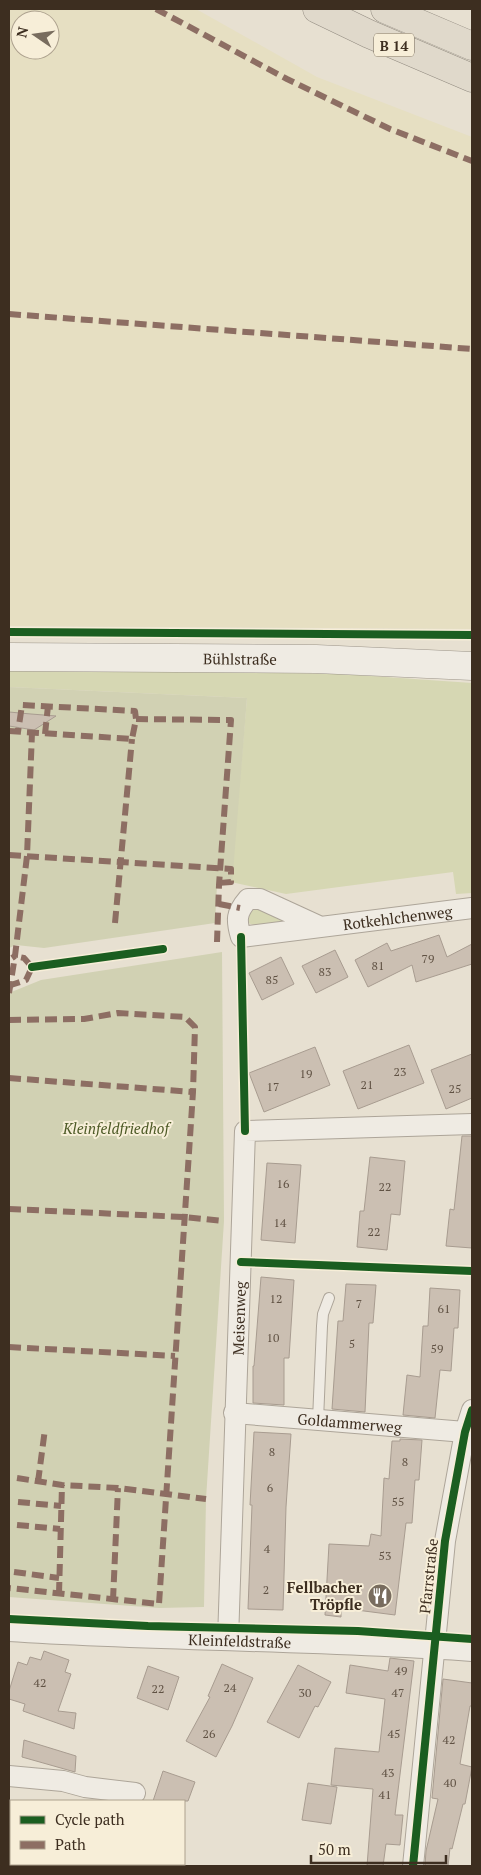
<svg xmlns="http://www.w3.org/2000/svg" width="481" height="1875" viewBox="0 0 481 1875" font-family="'PT Serif',serif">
<rect width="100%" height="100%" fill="#e7e0d1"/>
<!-- farmland -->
<path fill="#e6dfc2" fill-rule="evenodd" d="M 9,9 L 196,9 L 317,77 L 472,137 L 472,629 L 9,626 ZM 20,20 L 50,20 L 50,50 L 20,50 Z"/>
<!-- green -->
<g fill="#d6d7b3">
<path d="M 9,668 L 342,674 L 472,683 L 472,893 L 456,894 L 453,872 L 286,894 L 231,882 L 247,698 L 9,687 Z"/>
<path d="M 257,907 L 281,918 L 282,921 L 279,923 C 269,924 255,929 246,921 L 247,911 Z"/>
</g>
<!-- cemetery -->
<g fill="#d1d1b3">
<path d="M 9,687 L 247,698 L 232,885 L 217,885 L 215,923 L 44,948 L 16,945 L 9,948 Z"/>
<path d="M 222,952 L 224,1221 L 206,1499 L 204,1607 L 159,1608 L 9,1597 L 9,993 L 41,980 Z"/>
</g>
<!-- building -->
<g fill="#cbbfb2" stroke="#a89c90">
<path d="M 9,712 L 31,714 L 56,716 L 34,730 L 9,726 Z"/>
<path d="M 439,935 L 447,957 L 472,944 L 472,964 L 416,982 L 412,965 L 368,987 L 355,960 L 387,943 L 391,951 Z"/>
<path d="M 335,950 L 348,977 L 316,993 L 302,966 Z"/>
<path d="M 281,957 L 294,984 L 262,1000 L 249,973 Z"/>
<path d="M 409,1045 L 424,1083 L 358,1109 L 343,1071 Z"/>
<path d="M 315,1047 L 330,1085 L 264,1112 L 249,1073 Z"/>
<path d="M 472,1054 L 472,1098 L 446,1109 L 431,1070 Z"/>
<path d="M 462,1136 L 472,1136 L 472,1248 L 446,1246 L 450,1209 L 454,1210 Z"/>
<path d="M 370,1157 L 405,1161 L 400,1215 L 391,1214 L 387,1250 L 357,1247 L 360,1211 L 364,1211 Z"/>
<path d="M 267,1163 L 301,1165 L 295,1243 L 261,1240 Z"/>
<path d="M 261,1277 L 294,1280 L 289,1358 L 284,1358 L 284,1405 L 253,1403 L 253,1366 L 254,1366 Z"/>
<path d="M 346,1284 L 376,1285 L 373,1323 L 369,1323 L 365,1412 L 332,1409 L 338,1321 L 343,1321 Z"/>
<path d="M 430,1288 L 460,1290 L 458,1328 L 454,1328 L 451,1371 L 440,1370 L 435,1418 L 403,1415 L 407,1375 L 420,1377 L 423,1326 L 428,1326 Z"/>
<path d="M 254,1432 L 291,1434 L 286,1507 L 283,1610 L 248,1609 L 252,1505 L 250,1505 Z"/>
<path d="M 400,1439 L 422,1440 L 419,1480 L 415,1480 L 412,1523 L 406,1523 L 395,1615 L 341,1608 L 341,1617 L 325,1615 L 329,1544 L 369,1546 L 371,1534 L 381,1536 L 384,1478 L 389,1479 L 392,1441 L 400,1441 Z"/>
<path d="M 44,1651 L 69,1660 L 65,1672 L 71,1674 L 58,1711 L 76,1713 L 74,1729 L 23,1711 L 25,1704 L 9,1699 L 9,1691 L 18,1662 L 27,1665 L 30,1657 L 41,1660 Z"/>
<path d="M 390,1658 L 414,1661 L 395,1815 L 403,1815 L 400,1845 L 386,1844 L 383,1866 L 367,1866 L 373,1789 L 331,1785 L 335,1748 L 379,1752 L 385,1699 L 346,1693 L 350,1665 L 388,1671 Z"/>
<path d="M 222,1664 L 253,1678 L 232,1726 L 216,1757 L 186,1741 L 210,1697 L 208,1696 Z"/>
<path d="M 298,1665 L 331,1682 L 318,1707 L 315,1706 L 299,1738 L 267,1722 Z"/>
<path d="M 148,1666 L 179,1677 L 168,1710 L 137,1698 Z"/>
<path d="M 443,1679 L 472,1683 L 472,1706 L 470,1706 L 460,1764 L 472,1767 L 465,1804 L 463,1804 L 452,1849 L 450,1848 L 448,1866 L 425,1866 L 426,1851 L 438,1799 L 432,1798 Z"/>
<path d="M 24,1740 L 76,1756 L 75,1772 L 22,1757 Z"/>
<path d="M 163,1771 L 195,1782 L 188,1801 L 153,1801 Z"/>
<path d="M 308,1783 L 337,1787 L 331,1824 L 302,1820 Z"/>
</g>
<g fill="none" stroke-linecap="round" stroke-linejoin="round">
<defs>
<path id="service" d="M 318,1420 L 322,1326 L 323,1314 L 329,1298"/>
<g id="minor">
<path id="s1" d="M 321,927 L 260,899 L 248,899 C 236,913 236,920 241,937 L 472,908"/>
<path id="s2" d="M 234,1413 L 465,1432"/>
<path id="s3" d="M 9,1631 C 163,1641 318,1640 472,1651"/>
<path id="s4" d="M 228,1640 L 245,1131 L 472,1124"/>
<path d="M 9,1776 L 63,1781 L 85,1787 L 135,1793"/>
<path d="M 413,1866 L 445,1541 L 465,1432 L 472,1410"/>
</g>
<g id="secondary">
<path id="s5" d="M 9,657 L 316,659 L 472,666"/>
</g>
<g id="trunk">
<path d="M 317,9 L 369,34 L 472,78"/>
<path d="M 385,9 L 472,46"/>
</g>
</defs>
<!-- service casing -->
<use href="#service" stroke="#ada599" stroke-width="12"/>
<!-- minor casing -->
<use href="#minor" stroke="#ada599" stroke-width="22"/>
<!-- secondary casing -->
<use href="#secondary" stroke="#9c958a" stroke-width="29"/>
<!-- trunk casing -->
<use href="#trunk" stroke="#928b80" stroke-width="29"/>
<!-- service -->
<use href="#service" stroke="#efebe3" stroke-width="10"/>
<!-- minor -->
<use href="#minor" stroke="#efebe3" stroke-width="20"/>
<!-- secondary -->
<use href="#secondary" stroke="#efebe3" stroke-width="28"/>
<!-- trunk -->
<use href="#trunk" stroke="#e0d9cb" stroke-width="28"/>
<!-- quiet -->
<g stroke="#8d6e63" stroke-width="6" stroke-dasharray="12 6" stroke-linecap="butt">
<path d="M 156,9 L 287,79 L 390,129 L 472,161"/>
<path d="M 9,314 L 472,349"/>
<path d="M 136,719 L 231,720 L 219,885 L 217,942"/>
<path d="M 9,731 L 132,739 L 136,719 L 135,711 L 22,705 L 18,732"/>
<path d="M 45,734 L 48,706"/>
<path d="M 9,855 L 231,869 L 231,882 L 219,883"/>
<path d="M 219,904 L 240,908"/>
<path d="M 115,923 L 132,739"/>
<path d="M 9,983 L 11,985 L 26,980 L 32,967 L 24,958 L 15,956 L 12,958"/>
<path d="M 9,993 L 15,956 L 27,856 L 32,733"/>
<path d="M 9,1020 L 84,1019 L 118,1013 L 185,1017 L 195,1027 L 193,1092 L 159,1604 L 9,1588"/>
<path d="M 9,1078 L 193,1092"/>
<path d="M 9,1209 L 184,1217 L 224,1221"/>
<path d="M 9,1347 L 175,1356"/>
<path d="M 17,1478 L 62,1485 L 118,1488 L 206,1499"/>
<path d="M 38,1482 L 45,1429"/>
<path d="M 18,1502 L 61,1506"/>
<path d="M 17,1525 L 60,1529"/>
<path d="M 14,1572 L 59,1578"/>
<path d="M 59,1594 L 62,1485"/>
<path d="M 113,1600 L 118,1488"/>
</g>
<defs>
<g id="cycleway">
<path d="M 9,632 L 472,635"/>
<path d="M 241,937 L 245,1131"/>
<path d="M 32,967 L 163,949"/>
<path d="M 241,1262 L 472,1271"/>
<path d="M 9,1619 L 148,1626 L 358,1631 L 472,1639"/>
<path d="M 413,1866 L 445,1541 L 465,1432 L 472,1410"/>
</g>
</defs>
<!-- cycleway casing -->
<use href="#cycleway" stroke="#f7eed8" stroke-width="11"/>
<!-- cycleway -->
<use href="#cycleway" stroke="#1b5e20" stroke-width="8"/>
</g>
<!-- icons -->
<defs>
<symbol id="restaurant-disc" viewBox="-11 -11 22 22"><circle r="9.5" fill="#786c5e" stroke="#f7eed8"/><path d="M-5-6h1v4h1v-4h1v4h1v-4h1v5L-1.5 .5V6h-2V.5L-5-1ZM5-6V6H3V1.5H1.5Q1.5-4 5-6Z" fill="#fff"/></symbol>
</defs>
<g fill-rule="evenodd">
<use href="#restaurant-disc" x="366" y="1582" width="28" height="28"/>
</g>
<g text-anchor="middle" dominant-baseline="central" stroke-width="4" stroke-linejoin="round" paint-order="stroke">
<!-- number labels -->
<g font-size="12" fill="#605244">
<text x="428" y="958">79</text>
<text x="378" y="965">81</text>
<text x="325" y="971">83</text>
<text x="272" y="979">85</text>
<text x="400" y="1071">23</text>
<text x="306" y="1073">19</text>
<text x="367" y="1084">21</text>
<text x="273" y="1086">17</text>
<text x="455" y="1088">25</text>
<text x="283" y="1183">16</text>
<text x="385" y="1186">22</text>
<text x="280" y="1222">14</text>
<text x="374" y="1231">22</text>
<text x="276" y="1298">12</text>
<text x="359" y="1303">7</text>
<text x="444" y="1308">61</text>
<text x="273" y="1337">10</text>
<text x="352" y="1343">5</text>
<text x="437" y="1348">59</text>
<text x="272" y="1451">8</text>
<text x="405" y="1461">8</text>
<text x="270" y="1487">6</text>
<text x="398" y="1501">55</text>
<text x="267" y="1548">4</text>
<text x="385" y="1555">53</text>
<text x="266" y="1589">2</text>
<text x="401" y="1670">49</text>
<text x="40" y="1682">42</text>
<text x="230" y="1687">24</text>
<text x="158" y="1688">22</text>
<text x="305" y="1692">30</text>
<text x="398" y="1692">47</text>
<text x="209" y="1733">26</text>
<text x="394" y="1733">45</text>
<text x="449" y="1739">42</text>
<text x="388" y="1772">43</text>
<text x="450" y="1782">40</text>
<text x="385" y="1794">41</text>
</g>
<!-- shield labels -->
<rect fill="#f7eed8" stroke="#756857" stroke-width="1" x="374" y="33.5" width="40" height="23" rx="4"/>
<g font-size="14" font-weight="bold" fill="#3d2e20">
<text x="394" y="45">B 14</text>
</g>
<!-- street labels -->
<g font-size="15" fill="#3d2e20" stroke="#f7eed8">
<text stroke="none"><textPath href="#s5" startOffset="231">Bühlstraße</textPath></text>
<text stroke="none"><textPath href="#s1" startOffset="278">Rotkehlchenweg</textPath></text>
<text stroke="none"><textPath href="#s4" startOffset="322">Meisenweg</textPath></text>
<text stroke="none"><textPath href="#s2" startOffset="116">Goldammerweg</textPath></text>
<text transform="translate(428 1576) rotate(-84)">Pfarrstraße</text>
<text stroke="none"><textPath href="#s3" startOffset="231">Kleinfeldstraße</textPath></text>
</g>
<!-- park labels -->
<g font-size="15" font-style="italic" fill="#4d5a26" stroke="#f7eed8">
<text x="116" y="1128">Kleinfeldfriedhof</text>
</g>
<!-- poi labels -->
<g font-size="15" font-weight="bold" fill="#3d2e20" stroke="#f7eed8" text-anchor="end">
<text x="362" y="1587">Fellbacher<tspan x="362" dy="17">Tröpfle</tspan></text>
</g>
</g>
<!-- border -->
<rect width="481" height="1875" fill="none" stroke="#3d2e20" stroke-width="20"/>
<!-- legend -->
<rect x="10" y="1800" width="175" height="65" fill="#f7eed8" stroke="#ada18e"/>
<rect x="20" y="1816" width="25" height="8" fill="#1b5e20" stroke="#ada18e"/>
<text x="55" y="1825" font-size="15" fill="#3d2e20">Cycle path</text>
<rect x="20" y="1841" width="25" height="8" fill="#8d6e63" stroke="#ada18e"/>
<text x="55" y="1850" font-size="15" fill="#3d2e20">Path</text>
<!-- north arrow -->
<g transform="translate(35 35) rotate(283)"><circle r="24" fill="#f7eed8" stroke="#ada18e"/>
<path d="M0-4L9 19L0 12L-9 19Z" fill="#786c5e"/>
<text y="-8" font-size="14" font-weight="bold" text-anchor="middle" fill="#3d2e20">N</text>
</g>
<!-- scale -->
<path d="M311 1855v8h135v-8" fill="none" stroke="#3d2e20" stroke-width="2.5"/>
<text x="318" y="1855" font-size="15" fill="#3d2e20" stroke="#f7eed8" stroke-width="4" paint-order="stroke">50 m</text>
</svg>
